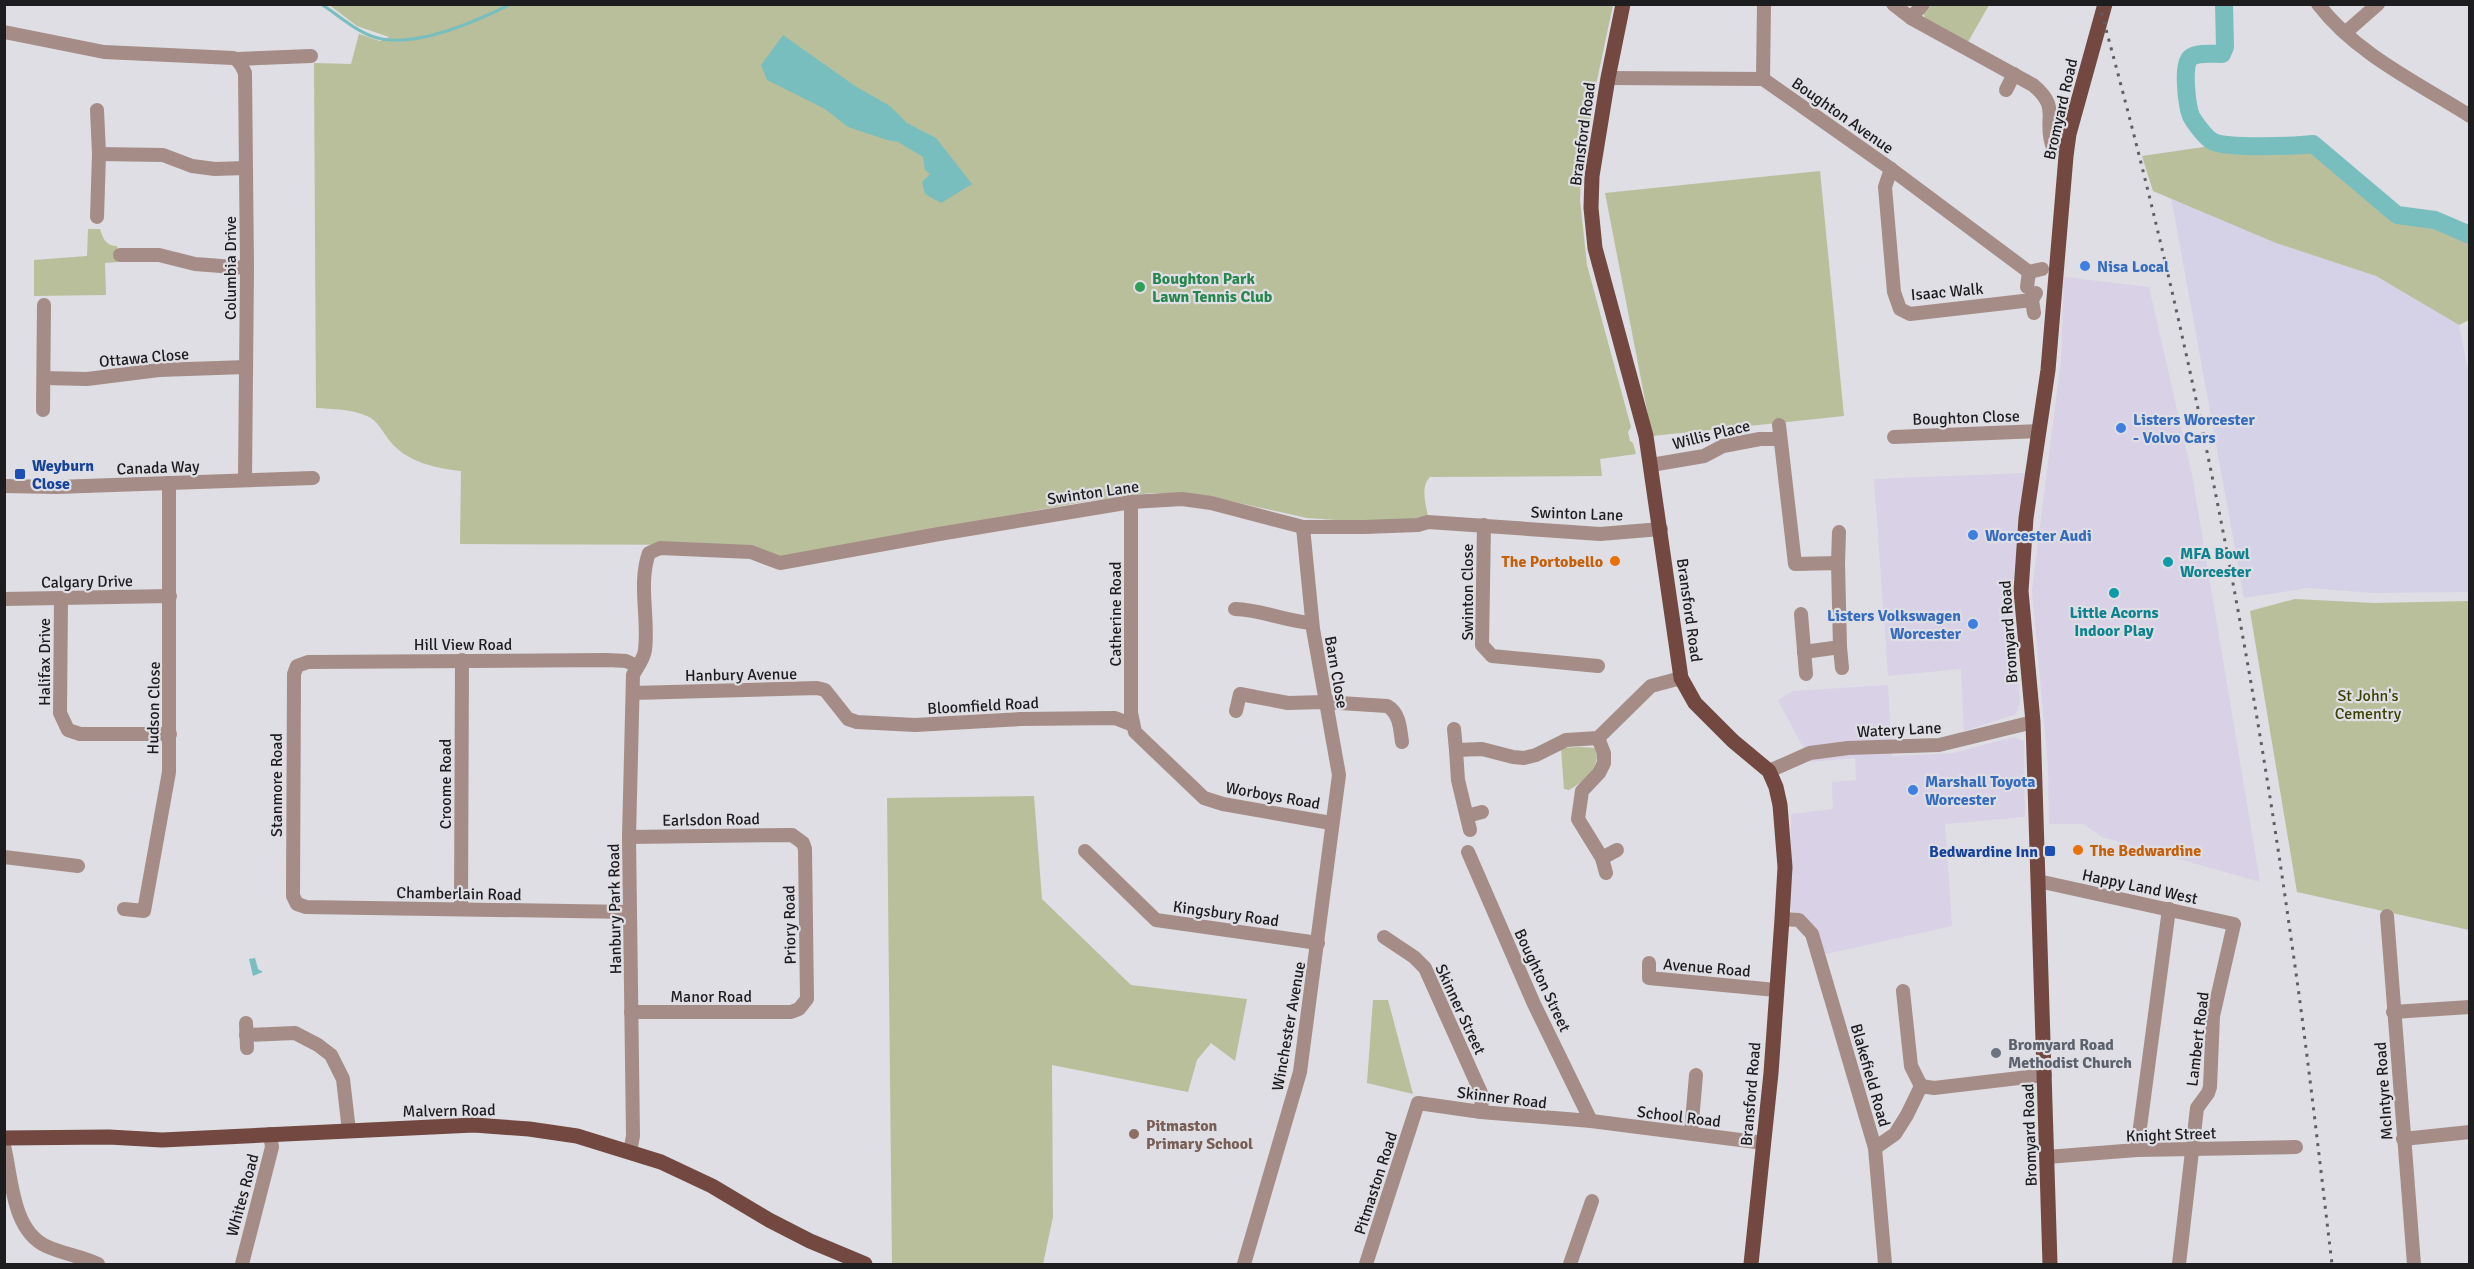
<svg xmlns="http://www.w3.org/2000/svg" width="2474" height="1269" font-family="Signika,sans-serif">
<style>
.commercial{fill:#d9d1e6}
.industrial{fill:#d5d2e8}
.green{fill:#b9bf9b}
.water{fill:#79bebe}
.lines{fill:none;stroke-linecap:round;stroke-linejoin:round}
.stream{stroke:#79bebe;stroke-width:3}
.river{stroke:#79bebe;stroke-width:18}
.minor{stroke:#a58c87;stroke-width:14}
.major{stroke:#724840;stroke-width:15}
.rail{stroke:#5f5f63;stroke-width:3;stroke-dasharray:3 6;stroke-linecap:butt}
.shop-dot{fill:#3f7fe0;stroke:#dedee4;stroke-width:2}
.leisure-dot{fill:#2e9e5b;stroke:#dedee4;stroke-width:2}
.transit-dot{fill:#1a4fb4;stroke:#dedee4;stroke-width:2}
.food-dot{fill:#e8710a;stroke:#dedee4;stroke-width:2}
.culture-dot{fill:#0f9aa8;stroke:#dedee4;stroke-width:2}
.worship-dot{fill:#6b7280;stroke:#dedee4;stroke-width:2}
.education-dot{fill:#8d6e63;stroke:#dedee4;stroke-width:2}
.labels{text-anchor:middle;stroke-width:4.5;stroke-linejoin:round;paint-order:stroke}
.street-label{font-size:16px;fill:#1d1d1f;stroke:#dedee4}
.shop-label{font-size:16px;font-weight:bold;fill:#366cbe;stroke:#dedee4;text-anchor:start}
.leisure-label{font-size:16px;font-weight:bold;fill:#27864d;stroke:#dedee4;text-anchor:start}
.transit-label{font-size:16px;font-weight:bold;fill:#164399;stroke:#dedee4;text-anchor:start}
.culture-label{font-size:16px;font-weight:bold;fill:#0d838f;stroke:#dedee4;text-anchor:start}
.food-label{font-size:16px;font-weight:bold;fill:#c56008;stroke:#dedee4;text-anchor:end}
.park-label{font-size:16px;fill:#3b4001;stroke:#dedee4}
.worship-label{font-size:16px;font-weight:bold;fill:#5b616d;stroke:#dedee4;text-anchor:start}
.education-label{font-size:16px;font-weight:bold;fill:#785e54;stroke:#dedee4;text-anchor:start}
</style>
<rect width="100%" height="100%" fill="#dedee4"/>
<g class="commercial">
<polygon points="2064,277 2149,287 2192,475 2260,882 2102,837 2083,824 2049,824 2048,766 2032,591 2061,360"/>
<polygon points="2025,473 2012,591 2020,701 2016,714 1964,731 1961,669 1888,676 1874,479"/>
<polygon points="1888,685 1892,756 1953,753 2014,737 2024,741 2025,817 1945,824 1952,926 1826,954 1805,916 1791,911 1791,814 1833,809 1832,782 1856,780 1855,758 1811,762 1778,700 1793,691"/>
</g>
<polygon class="industrial" points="2171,197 2276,243 2376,276 2459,325 2470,380 2469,592 2373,593 2308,588 2244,598"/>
<g class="green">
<path d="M328,4L1613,5L1596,85L1581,174L1580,200L1587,265L1631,427L1628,432L1630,441L1633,443L1636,454L1600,459L1602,476L1430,477C1420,487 1426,504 1428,517L1422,519L1364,522L1307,518L1212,497L1179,493H1151L1088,501L779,557L751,545L460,544L461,471C435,468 406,462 389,440C383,432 377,420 367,416C352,409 332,409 316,408L314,63L351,64L359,34L380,41L389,37L357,26Z"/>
<polygon points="1932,5 1989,5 1968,42 1925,18 1923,12"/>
<polygon points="2224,144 2296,146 2313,144 2397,214 2436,214 2469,232 2469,320 2459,325 2376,276 2276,243 2153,191 2142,156"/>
<polygon points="1820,171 1844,416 1652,436 1605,193"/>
<path d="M88,229H100C103,239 106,246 117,246L118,262L105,263L106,295L34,296V260L87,256Z"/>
<polygon points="2295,599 2374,603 2469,601 2469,930 2297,892 2250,611"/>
<path d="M1581,747L1596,748C1601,768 1585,780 1569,790L1564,789L1561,748Z"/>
<polygon points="1034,796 1042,899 1131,985 1247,999 1235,1061 1211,1043 1197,1060 1188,1092 1052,1065 1053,1217 1043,1264 892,1264 887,798"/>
<polygon points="1373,1000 1388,1000 1413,1094 1367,1083"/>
</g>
<g class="water">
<polygon points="783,35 855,86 890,106 907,123 936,138 972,184 941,203 925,194 922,182 930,174 925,170 923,157 898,142 887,140 848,127 825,109 767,80 761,65"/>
<polygon points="255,958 258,969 263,972 253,976 249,959"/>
</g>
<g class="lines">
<path class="stream" d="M321,4C340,16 359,35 382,39C420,46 477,21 511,4"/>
<path class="river" d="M2224,4L2225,47L2222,54C2213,54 2197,52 2190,58C2182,65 2187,106 2191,116C2194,122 2206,138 2212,141C2224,149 2297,146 2313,144L2397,215L2435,220L2470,235"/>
<g class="minor">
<path d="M1893,4L1911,18L2033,85C2062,109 2042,119 2053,148"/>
<path d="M2318,4C2356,54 2418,83 2470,116"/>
<polyline points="1911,18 1923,4"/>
<path d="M4,32L104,52L233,58C240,60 242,67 245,73L247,268L245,479"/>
<polyline points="2345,33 2378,4"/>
<polyline points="237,59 311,56"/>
<polyline points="1608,78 1763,79 1891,169 2029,272"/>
<polyline points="1763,79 1764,4"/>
<polyline points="2006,90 2014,74"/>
<polyline points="97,110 99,154 97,217"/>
<polyline points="99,154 163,155 192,166 215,169 245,168"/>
<polyline points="1891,169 1885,187 1894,292 1900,309 1910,314 2032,300"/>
<polyline points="120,255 159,255 195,264 247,268"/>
<polyline points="2027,287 2029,272 2042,269"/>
<polyline points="2034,313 2032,300 2036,293"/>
<polyline points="44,378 87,379 159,370 246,367"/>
<polyline points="43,410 44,305"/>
<polyline points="1779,425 1795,564 1838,563 1840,647 1804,652"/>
<polyline points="1894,437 2039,431"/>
<polyline points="1651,465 1704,456 1723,446 1760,439 1780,439"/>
<polyline points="4,486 56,487 313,478"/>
<polyline points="1131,502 1131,713 1135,732 1204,798 1223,804 1331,823"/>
<polyline points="1484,525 1482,645 1492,656 1598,666"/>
<polyline points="1838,563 1839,532"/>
<polyline points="61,598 60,713 68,730 80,734 170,734"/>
<polyline points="4,599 170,596"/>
<path d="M1235,609C1263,610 1285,621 1312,623"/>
<polyline points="1801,614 1806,674"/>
<polyline points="1840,647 1842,668"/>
<polyline points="633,693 817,688 825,690 848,719 857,722 915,725 1021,719 1115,718 1133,725"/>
<path d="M1236,711L1240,694L1288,703L1324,702L1387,706C1400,713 1400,729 1402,742"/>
<polyline points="1454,729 1456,750"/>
<polyline points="1598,738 1604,753 1604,763 1599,773 1582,791 1578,819 1602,858 1606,873"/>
<polyline points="1769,771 1810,753 1848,748 1939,745 2033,722"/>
<polyline points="1467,816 1482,812"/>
<polyline points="1470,830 1458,780 1456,750 1482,749 1513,757 1524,758 1536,755 1566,740 1598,738 1651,686 1681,678"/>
<polyline points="629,837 792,835 803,843 805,849 807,999 799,1009 791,1012 631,1012"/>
<polyline points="1085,851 1156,920 1318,943"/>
<polyline points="1468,852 1534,1004 1591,1121"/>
<polyline points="4,857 78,866"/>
<polyline points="1602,858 1617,850"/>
<polyline points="2038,881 2234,924 2213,1016 2210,1087 2208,1093 2197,1108 2179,1264"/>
<polyline points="124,909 144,911 169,772 169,483"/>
<polyline points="461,909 462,660"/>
<polyline points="630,912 306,907 297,904 293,896 294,674 297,666 308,662 607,660 626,661 637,666"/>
<polyline points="2387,916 2414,1264"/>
<polyline points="1782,919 1799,920 1812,934 1875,1148 1885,1264"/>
<polyline points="1384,937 1414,957 1425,968 1482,1095 1481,1112"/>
<polyline points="1649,963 1649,978 1776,990"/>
<polyline points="1903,991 1911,1066 1921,1086"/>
<polyline points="2393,1012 2470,1007"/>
<polyline points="246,1023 247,1048"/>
<polyline points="246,1035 295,1033 318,1045 331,1055 343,1079 349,1131"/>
<polyline points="1691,1133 1696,1075"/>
<polyline points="2403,1139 2470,1132"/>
<path d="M4,1146C12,1178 12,1230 46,1246C63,1254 81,1256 98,1264"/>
<polyline points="1875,1148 1895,1134 1907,1115 1921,1086 1934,1088 2045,1075"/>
<polyline points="2137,1150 2169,909"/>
<path d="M630,1152L633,1136L629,837L633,675C637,667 644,659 645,650C649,618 638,583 649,553L660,548L751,552L780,563L939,534L1131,502L1182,499L1211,503L1303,527H1364L1418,525L1428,522L1600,534L1661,529"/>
<polyline points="2047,1157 2137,1150 2296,1147"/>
<polyline points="242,1264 272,1147 270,1134"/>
<polyline points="1244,1264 1300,1072 1339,775 1313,629 1303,527"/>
<polyline points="1366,1264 1418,1103 1481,1112 1591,1121 1764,1143"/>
<polyline points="1570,1264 1592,1201"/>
</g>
<g class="major">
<polyline points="1623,4 1608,78 1592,176 1591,208 1595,248 1646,436 1681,678 1695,703 1733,741 1769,771 1776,787 1780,805 1785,867 1782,919 1771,1073 1751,1264"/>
<polyline points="4,1138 109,1137 162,1140 474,1125 529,1129 577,1136 661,1162 712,1186 769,1220 810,1241 865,1264"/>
<polyline points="2050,1264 2033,722 2021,591 2026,518 2048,370 2066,156 2069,134 2105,4"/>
</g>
<path class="rail" d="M2099,4C2184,310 2247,624 2291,938C2307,1047 2319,1156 2332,1264"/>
</g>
<g class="shop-dot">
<circle cx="2085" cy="266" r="6"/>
<circle cx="2121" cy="428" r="6"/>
<circle cx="1973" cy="535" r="6"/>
<circle cx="1973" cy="624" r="6"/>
<circle cx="1913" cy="790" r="6"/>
</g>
<circle class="leisure-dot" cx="1140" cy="287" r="6"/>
<g class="transit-dot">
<rect x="14" y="468" width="12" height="12" rx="3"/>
<rect x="2044" y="845" width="12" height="12" rx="3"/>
</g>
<g class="food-dot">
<circle cx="1615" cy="561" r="6"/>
<circle cx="2078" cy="850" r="6"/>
</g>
<g class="culture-dot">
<circle cx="2168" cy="562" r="6"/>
<circle cx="2114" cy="593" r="6"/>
</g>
<circle class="worship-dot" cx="1996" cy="1053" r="6"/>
<circle class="education-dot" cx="1134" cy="1134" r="6"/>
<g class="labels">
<g class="street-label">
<text transform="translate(2060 109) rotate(-77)" y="6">Bromyard Road</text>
<text transform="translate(1843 115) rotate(35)" y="6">Boughton Avenue</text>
<text transform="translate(1582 134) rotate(-82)" y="6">Bransford Road</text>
<text transform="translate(230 268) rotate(-90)" y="6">Columbia Drive</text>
<text transform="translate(1947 291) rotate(-5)" y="6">Isaac Walk</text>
<text transform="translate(144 357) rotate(-5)" y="6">Ottawa Close</text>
<text transform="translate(1966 417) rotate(-2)" y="6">Boughton Close</text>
<text transform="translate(1711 434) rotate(-14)" y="6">Willis Place</text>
<text transform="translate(158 467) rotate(-2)" y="6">Canada Way</text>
<text transform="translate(1093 492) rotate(-8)" y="6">Swinton Lane</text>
<text transform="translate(1577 513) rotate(2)" y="6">Swinton Lane</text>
<text transform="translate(87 581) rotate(-1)" y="6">Calgary Drive</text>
<text transform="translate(1467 592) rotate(-90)" y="6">Swinton Close</text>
<text transform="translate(1690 610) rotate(82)" y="6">Bransford Road</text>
<text transform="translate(1115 614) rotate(-90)" y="6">Catherine Road</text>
<text transform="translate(2008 632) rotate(-94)" y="6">Bromyard Road</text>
<text x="463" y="650">Hill View Road</text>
<text transform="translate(44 662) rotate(-90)" y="6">Halifax Drive</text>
<text transform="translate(1337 672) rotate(80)" y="6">Barn Close</text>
<text transform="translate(741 674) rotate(-1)" y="6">Hanbury Avenue</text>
<text transform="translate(983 705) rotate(-3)" y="6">Bloomfield Road</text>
<text transform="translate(153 708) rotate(-89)" y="6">Hudson Close</text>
<text transform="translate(1899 729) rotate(-3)" y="6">Watery Lane</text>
<text transform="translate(445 784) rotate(-90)" y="6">Croome Road</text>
<text transform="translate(276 785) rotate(-90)" y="6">Stanmore Road</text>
<text transform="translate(1273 795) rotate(10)" y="6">Worboys Road</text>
<text transform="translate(711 819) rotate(-1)" y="6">Earlsdon Road</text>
<text transform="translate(2140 886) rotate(12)" y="6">Happy Land West</text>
<text transform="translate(459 893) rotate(1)" y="6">Chamberlain Road</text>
<text transform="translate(614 909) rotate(-91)" y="6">Hanbury Park Road</text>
<text transform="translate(1226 913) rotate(8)" y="6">Kingsbury Road</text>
<text transform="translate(789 925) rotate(-91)" y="6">Priory Road</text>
<text transform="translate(1707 967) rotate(5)" y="6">Avenue Road</text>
<text transform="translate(1543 980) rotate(65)" y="6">Boughton Street</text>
<text x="711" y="1002">Manor Road</text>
<text transform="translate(1461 1009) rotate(65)" y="6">Skinner Street</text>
<text transform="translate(1288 1026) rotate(-80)" y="6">Winchester Avenue</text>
<text transform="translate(2197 1039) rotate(-83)" y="6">Lambert Road</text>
<text transform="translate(1871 1075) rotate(74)" y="6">Blakefield Road</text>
<text transform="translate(2383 1091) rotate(-94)" y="6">McIntyre Road</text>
<text transform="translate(1750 1094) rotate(-85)" y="6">Bransford Road</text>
<text transform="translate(1502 1097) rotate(7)" y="6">Skinner Road</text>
<text transform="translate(449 1110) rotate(-1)" y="6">Malvern Road</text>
<text transform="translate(1679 1116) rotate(7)" y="6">School Road</text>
<text transform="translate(2171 1134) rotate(-2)" y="6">Knight Street</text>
<text transform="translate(2029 1135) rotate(-92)" y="6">Bromyard Road</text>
<text transform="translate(1375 1183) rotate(-72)" y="6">Pitmaston Road</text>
<text transform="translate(242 1195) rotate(-75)" y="6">Whites Road</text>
</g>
<g class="shop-label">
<text x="2097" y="272">Nisa Local</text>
<text x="2133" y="425">Listers Worcester<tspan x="2133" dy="18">- Volvo Cars</tspan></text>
<text x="1985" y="541">Worcester Audi</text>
<text x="1961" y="621" text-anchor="end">Listers Volkswagen<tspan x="1961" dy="18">Worcester</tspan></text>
<text x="1925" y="787">Marshall Toyota<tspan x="1925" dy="18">Worcester</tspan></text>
</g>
<g class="leisure-label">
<text x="1152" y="284">Boughton Park<tspan x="1152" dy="18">Lawn Tennis Club</tspan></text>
</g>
<g class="transit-label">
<text x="32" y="471">Weyburn<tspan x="32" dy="18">Close</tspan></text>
<text x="2038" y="857" text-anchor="end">Bedwardine Inn</text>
</g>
<g class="culture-label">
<text x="2180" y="559">MFA Bowl<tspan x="2180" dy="18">Worcester</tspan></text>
<text x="2114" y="618" text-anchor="middle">Little Acorns<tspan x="2114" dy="18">Indoor Play</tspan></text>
</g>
<g class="food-label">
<text x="1603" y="567">The Portobello</text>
<text x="2090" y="856" text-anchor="start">The Bedwardine</text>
</g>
<g class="park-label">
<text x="2368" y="701">St John's<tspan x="2368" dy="18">Cementry</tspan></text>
</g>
<g class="worship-label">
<text x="2008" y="1050">Bromyard Road<tspan x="2008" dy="18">Methodist Church</tspan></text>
</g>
<g class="education-label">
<text x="1146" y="1131">Pitmaston<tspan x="1146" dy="18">Primary School</tspan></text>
</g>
</g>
<rect width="2474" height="1269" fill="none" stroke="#1d1d1f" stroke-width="12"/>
</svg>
